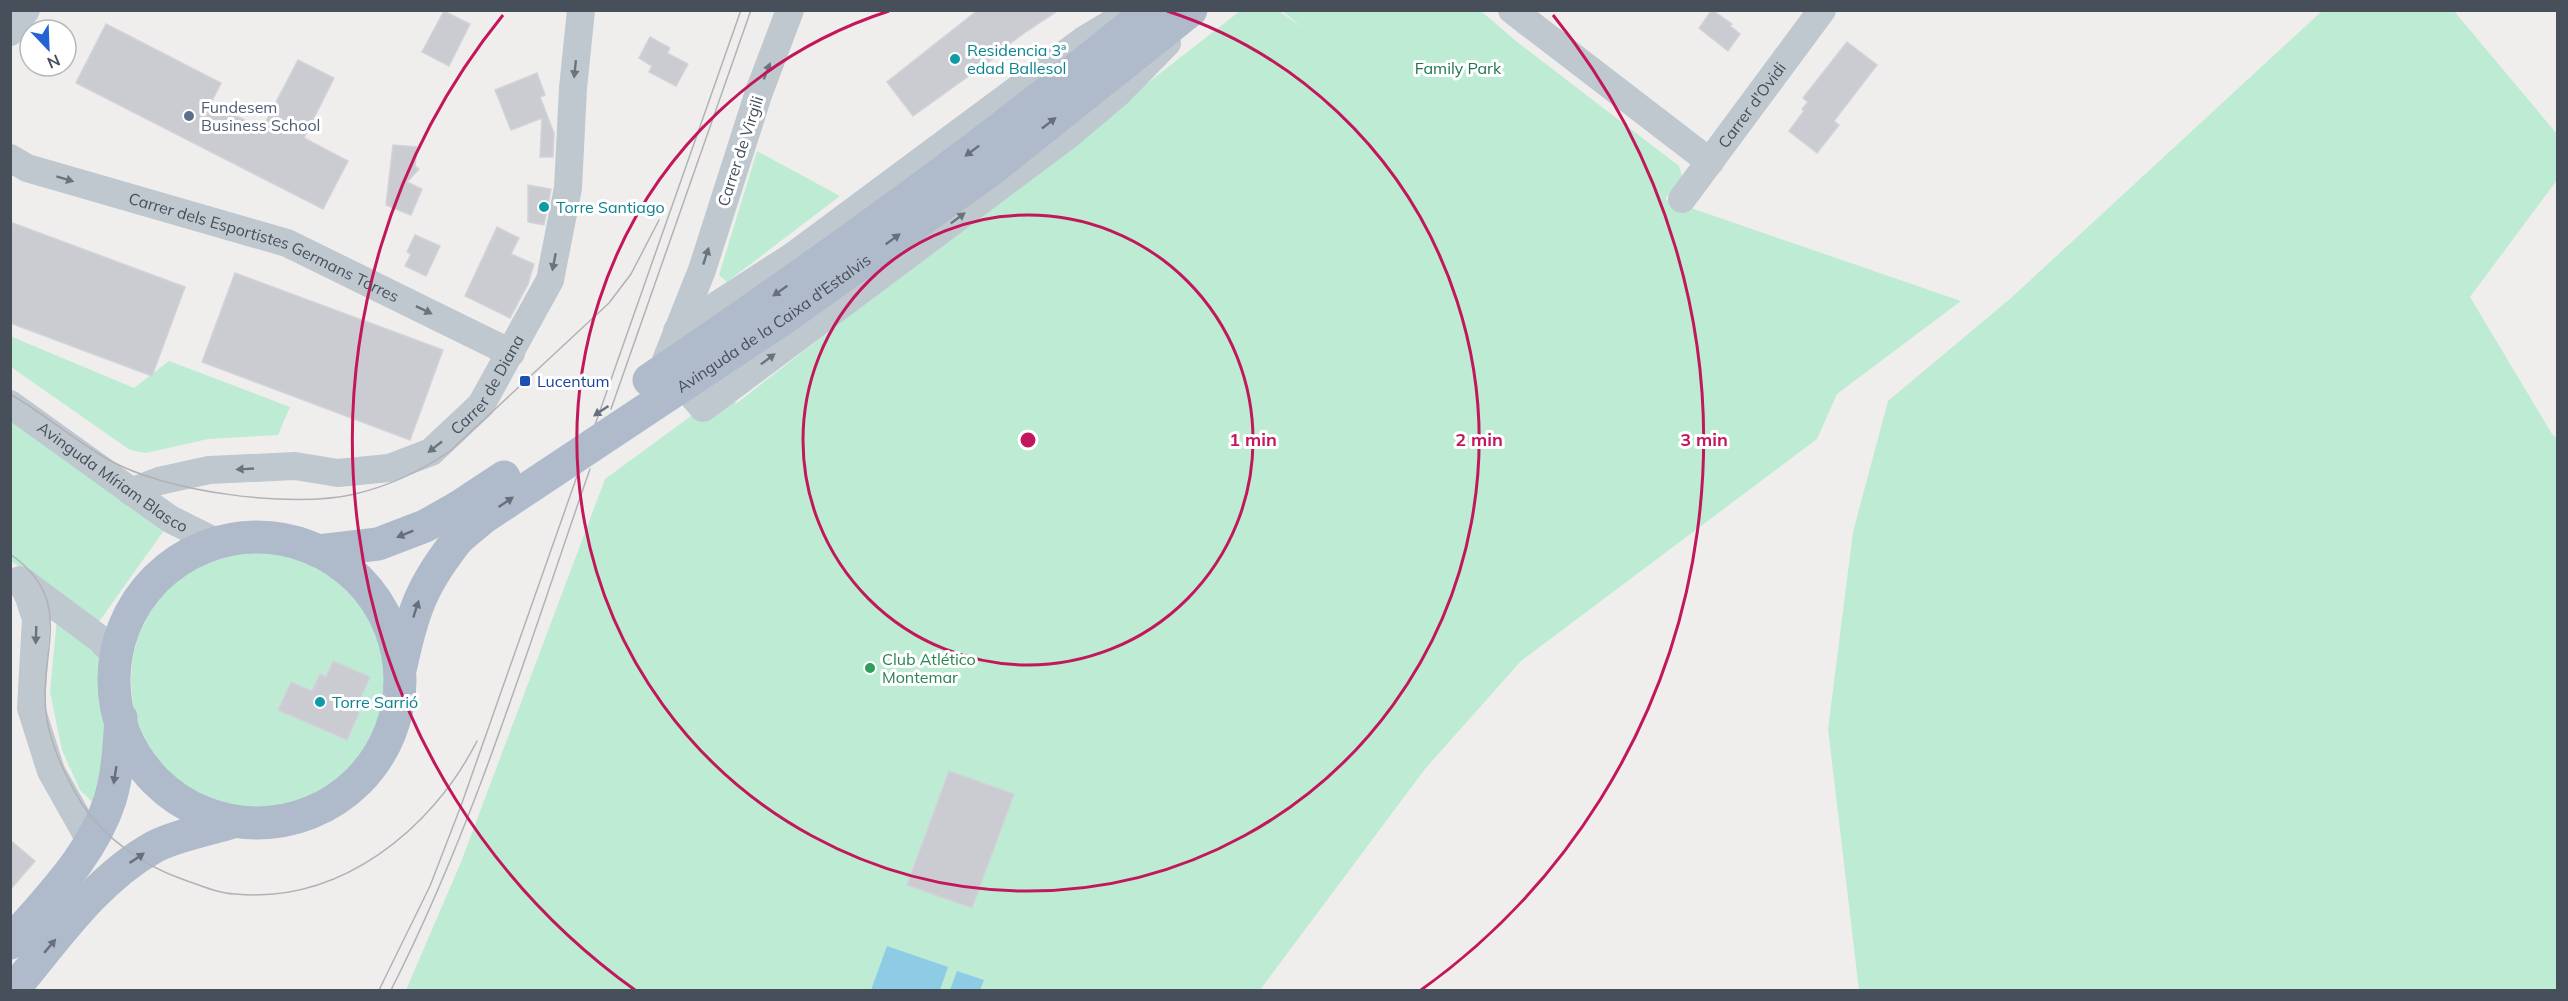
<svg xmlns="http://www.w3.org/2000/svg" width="2568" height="1001" font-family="Mulish,sans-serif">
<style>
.green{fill:#beebd3}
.water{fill:#8ecce6}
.building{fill:#cbccd2;stroke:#d2d3d9;stroke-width:1.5}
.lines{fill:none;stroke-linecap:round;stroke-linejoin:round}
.minor{stroke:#bfc7cf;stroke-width:28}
.major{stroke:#afbbcb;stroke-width:33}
.tram{stroke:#b0b2b7;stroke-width:1.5}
.major-bridge{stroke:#afbbcb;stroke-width:33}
.oneway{fill:#6b737d}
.oneway2{fill:#666f7c}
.ring{fill:none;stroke:#c2185b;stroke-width:3}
.culture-dot{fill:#0f9aa8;stroke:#fff;stroke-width:2}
.service-dot{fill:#5c6f8a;stroke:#fff;stroke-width:2}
.transit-dot{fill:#1a4fb4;stroke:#fff;stroke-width:2}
.leisure-dot{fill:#2e9e5b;stroke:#fff;stroke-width:2}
.labels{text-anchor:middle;stroke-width:6;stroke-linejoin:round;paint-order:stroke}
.culture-label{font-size:16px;fill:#0d838f;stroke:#fff;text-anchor:start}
.park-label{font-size:16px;fill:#1d7650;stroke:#fff}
.street-label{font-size:16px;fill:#474f5a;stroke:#fff}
.service-label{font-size:16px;fill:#4e5e75;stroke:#fff;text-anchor:start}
.transit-label{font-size:16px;fill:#164399;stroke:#fff;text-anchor:start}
.leisure-label{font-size:16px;fill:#27864d;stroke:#fff;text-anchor:start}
.centre{fill:#c2185b;stroke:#fff;stroke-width:3}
.ring-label{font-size:18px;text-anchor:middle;font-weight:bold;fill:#c2185b;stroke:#fff;stroke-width:6;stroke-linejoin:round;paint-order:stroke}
</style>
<rect width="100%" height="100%" fill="#f0eeed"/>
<g class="green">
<polygon points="2323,10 2454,11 2557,134 2557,180 2470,297 2552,434 2557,438 2557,990 1859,990 1828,729 1853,532 1888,401 2011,298"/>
<polygon points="1240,11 1279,11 1303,28 1282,11 1481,11 1516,41 1679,166 1682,176 1665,199 1961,301 1837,394 1817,439 1521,661 1425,769 1260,990 406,990 461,862 605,479 721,394 737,403"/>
<polygon points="757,151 840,196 727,282 719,275"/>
<polygon points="10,336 134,388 169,361 290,407 278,435 208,439 146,453 130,450 11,367"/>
<polygon points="11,420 165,529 98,623 11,561"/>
<circle cx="260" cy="680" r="129"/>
<polygon points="57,618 109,646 112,765 94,804 80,790 62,750 50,692"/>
</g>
<g class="water">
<polygon points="887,946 948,967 940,990 871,990"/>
<polygon points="957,971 984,980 980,990 950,990"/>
</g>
<g class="building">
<polygon points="978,10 1059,10 1027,31 1008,45 1009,47 913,116 887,82"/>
<polygon points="1712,10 1732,24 1730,26 1740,34 1728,51 1699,28"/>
<polygon points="444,11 470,24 449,66 422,52"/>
<polygon points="106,24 221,83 211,103 262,129 298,60 334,78 304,138 348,161 323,209 76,83"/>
<polygon points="650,37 670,48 667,53 688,64 676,86 649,72 652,66 639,58"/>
<polygon points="1847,42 1877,65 1834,121 1839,125 1817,153 1789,131 1804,111 1802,109 1808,102 1803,98"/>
<polygon points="537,73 545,95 540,97 554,133 553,157 540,157 542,118 511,130 495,90"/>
<polygon points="393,145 417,147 415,166 419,169 407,182 422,189 411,215 386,205"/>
<polygon points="528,185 551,189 544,225 528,222"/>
<polygon points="10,222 185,287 152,376 10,323"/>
<polygon points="497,227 519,238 511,254 534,264 528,284 510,318 465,296"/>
<polygon points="415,235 440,246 426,276 405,266 411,254 407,252"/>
<polygon points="235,273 443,350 410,440 202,362"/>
<polygon points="333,661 370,677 355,710 359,713 347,740 278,710 291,682 312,691 320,674 326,677"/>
<polygon points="949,771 1014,794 972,908 907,885"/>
<polygon points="10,840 35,861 10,890"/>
</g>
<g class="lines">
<g class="minor">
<polyline points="790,10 759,92 702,270 665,363 703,408 1067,136 1119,92 1167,43"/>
<polyline points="1512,10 1710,162"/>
<polyline points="10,32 26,10"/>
<path id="s1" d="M10,158L27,168L287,243L511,353"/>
<path id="s2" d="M1682,199L1822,10"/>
<polyline points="677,331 793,256 1084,40 1127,14"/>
<path id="s3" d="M10,404L170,519L218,543"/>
<path id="s4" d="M131,492L159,481L209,470L295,466L338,473L389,468L431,452L481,405L550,280L568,188L573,88L581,10"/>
<polyline points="20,580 29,597 36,619 31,708 51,771 91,842"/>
<polyline points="22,581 100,639 114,654"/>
</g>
<g class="major">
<circle cx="257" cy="680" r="143"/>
<polyline points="318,551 378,544 425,526 457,508"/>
<path d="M401,666C413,609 423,583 459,538"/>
<path d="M10,943C47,899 92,856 110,800C118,774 119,746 121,718"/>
<path d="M13,990C55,940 95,880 154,847C174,836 211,829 233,822"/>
</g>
<g class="tram">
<path d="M10,394C45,414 75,441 109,460C166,492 292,509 355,494C389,486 421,471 450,451L609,303L631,274L659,220"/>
<polyline points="611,409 751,10"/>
<path d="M10,554C79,602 36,654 47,720C52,749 67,779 82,804C104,838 144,866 182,879C199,885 217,893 235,894C340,904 432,830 477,741"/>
<polyline points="379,990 430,886 462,803 741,10"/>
<path d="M391,990C475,825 529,644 590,469"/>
</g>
<g class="major-bridge">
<path d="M649,380C822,263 989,143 1149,10"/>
<polyline points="457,508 504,477"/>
<path id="s5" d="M459,538L483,518L787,316L992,169L1191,10"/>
</g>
</g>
<defs><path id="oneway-solid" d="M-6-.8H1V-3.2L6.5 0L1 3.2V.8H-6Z" transform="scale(1.5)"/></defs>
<g class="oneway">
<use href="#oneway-solid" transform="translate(575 69) rotate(96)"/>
<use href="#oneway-solid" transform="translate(767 71) rotate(-69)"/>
<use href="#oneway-solid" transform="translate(65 179) rotate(17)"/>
<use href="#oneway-solid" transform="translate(958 218) rotate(-37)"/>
<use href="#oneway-solid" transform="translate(706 256) rotate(-72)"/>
<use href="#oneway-solid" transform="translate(554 262) rotate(101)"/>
<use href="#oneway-solid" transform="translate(424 310) rotate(26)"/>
<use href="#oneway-solid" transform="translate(768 359) rotate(-37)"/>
<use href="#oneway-solid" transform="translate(435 447) rotate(142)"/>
<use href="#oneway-solid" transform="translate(245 469) rotate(177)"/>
<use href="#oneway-solid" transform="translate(36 635) rotate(92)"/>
</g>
<g class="oneway2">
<use href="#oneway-solid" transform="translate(1049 123) rotate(-38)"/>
<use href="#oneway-solid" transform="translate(972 151) rotate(143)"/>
<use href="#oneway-solid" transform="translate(893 239) rotate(-36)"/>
<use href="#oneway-solid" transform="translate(780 291) rotate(145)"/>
<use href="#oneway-solid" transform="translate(601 411) rotate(146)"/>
<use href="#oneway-solid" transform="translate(506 502) rotate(-34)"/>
<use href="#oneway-solid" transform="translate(405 534) rotate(158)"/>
<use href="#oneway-solid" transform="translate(416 609) rotate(-72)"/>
<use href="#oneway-solid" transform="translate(115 775) rotate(99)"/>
<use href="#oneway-solid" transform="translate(137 858) rotate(-34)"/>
<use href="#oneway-solid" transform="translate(50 946) rotate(-50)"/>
</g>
<g class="ring">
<circle cx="1028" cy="440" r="225"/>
<path d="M1167 11A451 451 0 1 1 889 11"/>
<path d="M635 990A676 676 0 0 1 503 15M1553 15A676 676 0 0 1 1421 990"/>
</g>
<g class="culture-dot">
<circle cx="955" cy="59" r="6"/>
<circle cx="544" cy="207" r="6"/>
<circle cx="320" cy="702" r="6"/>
</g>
<circle class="service-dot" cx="189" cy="116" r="6"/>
<rect class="transit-dot" x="519" y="375" width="12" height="12" rx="3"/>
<circle class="leisure-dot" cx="870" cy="668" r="6"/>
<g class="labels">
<g class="culture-label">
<text x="967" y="56">Residencia 3ª<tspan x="967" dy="18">edad Ballesol</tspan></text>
<text x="556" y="213">Torre Santiago</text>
<text x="332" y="708">Torre Sarrió</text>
</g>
<g class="park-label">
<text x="1458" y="74">Family Park</text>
</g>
<g class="street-label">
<text dy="6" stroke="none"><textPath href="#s2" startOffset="117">Carrer d'Ovidi</textPath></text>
<text transform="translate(740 151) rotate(-72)" y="6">Carrer de Virgili</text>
<text dy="6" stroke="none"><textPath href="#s1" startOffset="270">Carrer dels Esportistes Germans Torres</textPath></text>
<text dy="6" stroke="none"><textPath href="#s5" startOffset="381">Avinguda de la Caixa d'Estalvis</textPath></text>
<text dy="6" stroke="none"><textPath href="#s4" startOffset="396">Carrer de Diana</textPath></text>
<text dy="6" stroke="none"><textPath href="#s3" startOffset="126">Avinguda Míriam Blasco</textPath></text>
</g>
<g class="service-label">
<text x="201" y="113">Fundesem<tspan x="201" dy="18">Business School</tspan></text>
</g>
<g class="transit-label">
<text x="537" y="387">Lucentum</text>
</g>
<g class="leisure-label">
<text x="882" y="665">Club Atlético<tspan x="882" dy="18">Montemar</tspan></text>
</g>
</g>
<circle cx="1028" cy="440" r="9" class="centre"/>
<g class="ring-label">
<text x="1253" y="446">1 min</text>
<text x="1479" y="446">2 min</text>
<text x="1704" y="446">3 min</text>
</g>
<rect width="2568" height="1001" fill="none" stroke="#474f5a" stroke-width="24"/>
<g transform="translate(48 48) rotate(157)"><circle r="28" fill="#ffffff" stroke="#b5b9bd" stroke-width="1.5"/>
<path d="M0-4.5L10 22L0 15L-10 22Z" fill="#2463d3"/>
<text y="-9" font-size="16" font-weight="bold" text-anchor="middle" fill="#474f5a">N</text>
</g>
</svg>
